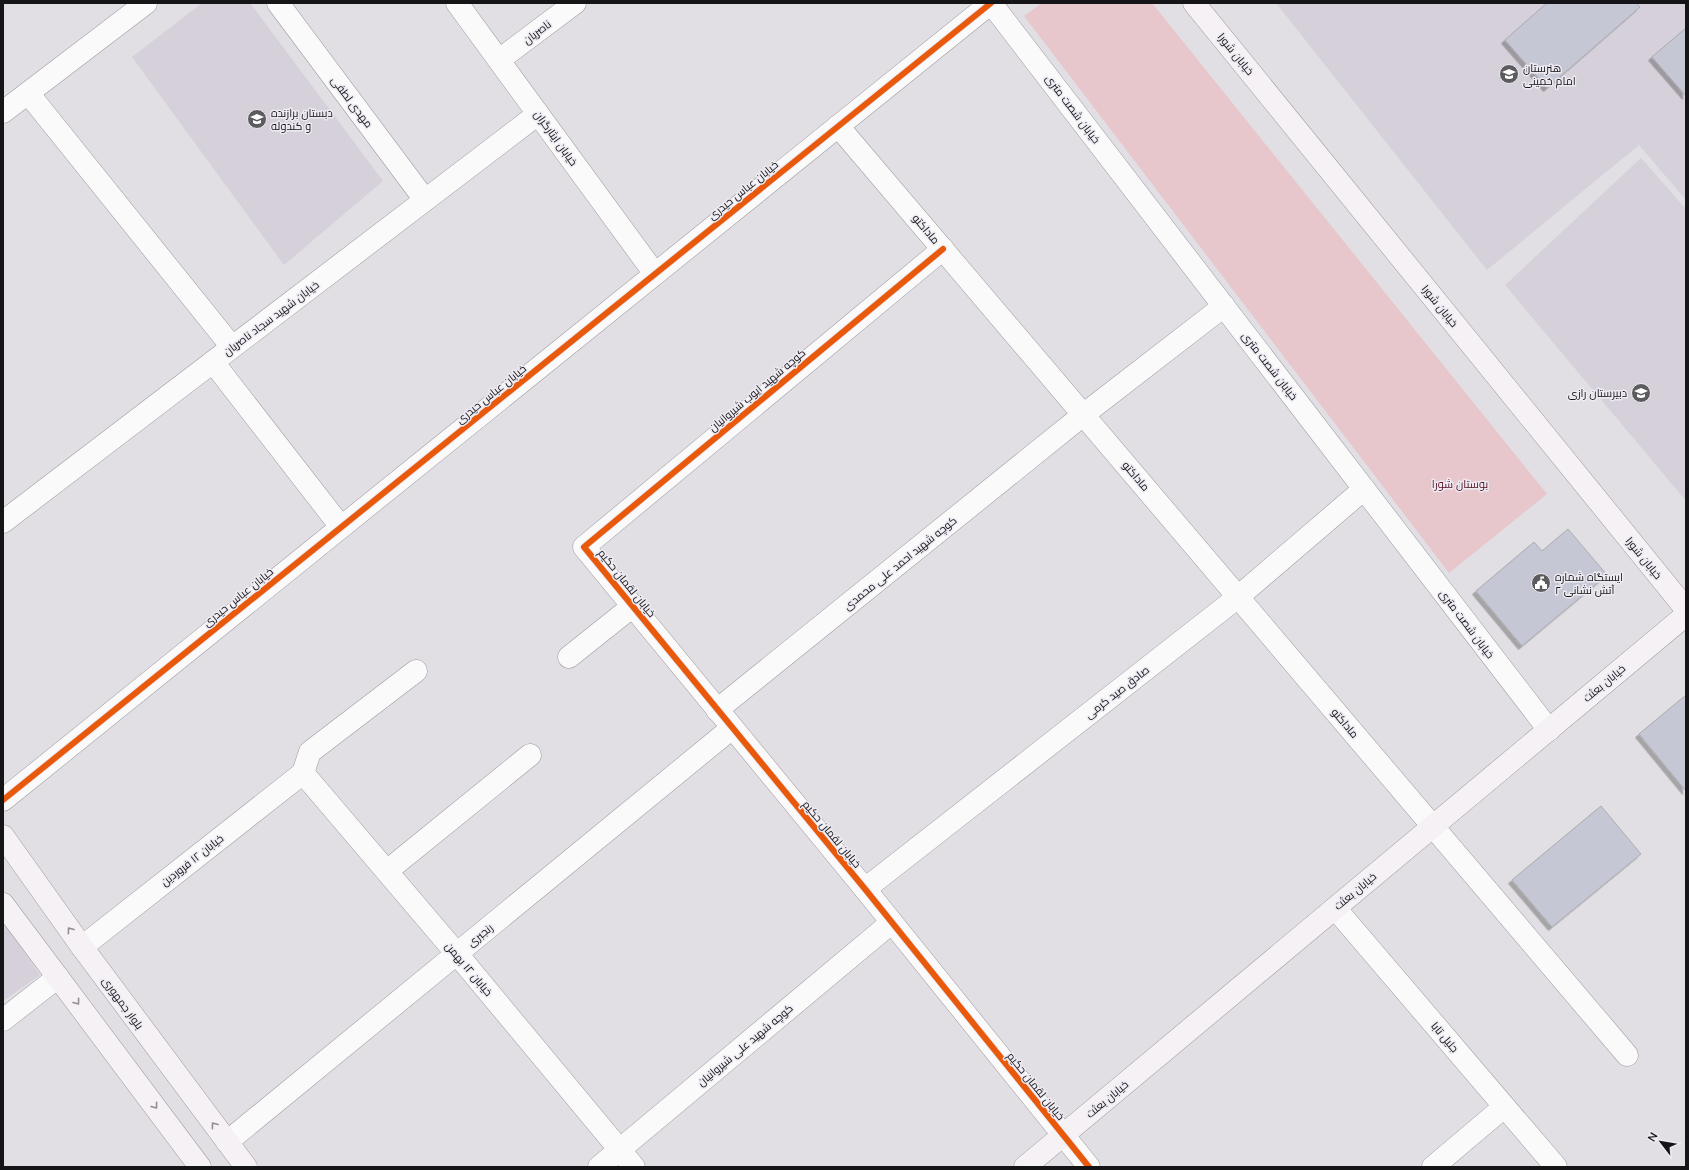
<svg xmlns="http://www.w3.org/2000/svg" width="1689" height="1170" font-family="Mulish,Cairo,sans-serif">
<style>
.built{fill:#d5d0da}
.green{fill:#e7c7cc}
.building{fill:#c6c7d5;stroke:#adadb0;filter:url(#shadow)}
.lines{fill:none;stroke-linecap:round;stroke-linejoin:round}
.street-casing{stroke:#9d9b9f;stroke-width:23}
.secondary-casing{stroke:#9d9b9f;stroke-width:23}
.street{stroke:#fafafb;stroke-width:22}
.secondary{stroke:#f5f1f4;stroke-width:22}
.cycleway-casing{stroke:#edeaf2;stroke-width:8}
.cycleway{stroke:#e8590c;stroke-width:6}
.oneway{stroke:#908e91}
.labels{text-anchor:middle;stroke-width:3;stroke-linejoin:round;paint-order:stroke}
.street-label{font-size:11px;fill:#151417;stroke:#edeaf2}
.poi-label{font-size:11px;fill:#151417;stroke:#edeaf2;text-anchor:start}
.park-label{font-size:11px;fill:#530f22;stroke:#edeaf2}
</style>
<defs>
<filter id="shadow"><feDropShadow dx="-3.5" dy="3.5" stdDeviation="0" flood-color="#0004"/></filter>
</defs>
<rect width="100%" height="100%" fill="#e1dfe3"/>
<g class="built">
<polygon points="202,3 250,3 383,181 284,265 132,57"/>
<polygon points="1276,3 1686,3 1686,200 1639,145 1487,270"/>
<polygon points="1641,158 1686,209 1686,501 1505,285"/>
<polygon points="3,921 40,975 3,1001"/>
</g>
<polygon class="green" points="1042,3 1152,3 1547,494 1449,573 1024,16"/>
<g class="building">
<polygon points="1547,3 1636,3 1640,7 1547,88 1505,40"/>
<polygon points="1686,28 1686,96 1652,57"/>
<polygon points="1568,529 1607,575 1522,646 1476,591 1534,542 1542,551"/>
<polygon points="1686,695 1686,791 1639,734"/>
<polygon points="1601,806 1641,854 1552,927 1512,880"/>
</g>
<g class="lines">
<defs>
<g id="street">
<polyline points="278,3 425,200"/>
<polyline points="457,3 655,274"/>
<polyline points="991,3 1549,730"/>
<polyline points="499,60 575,3"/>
<polyline points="28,93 232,347"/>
<polyline points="3,112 146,3"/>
<polyline points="838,126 1627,1055"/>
<polyline points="943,249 584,547 865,889 1089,1167"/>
<polyline points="213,362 341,527"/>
<polyline points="3,522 538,114"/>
<polyline points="569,657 633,606"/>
<polyline points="717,710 1083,415 1224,306"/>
<polyline points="303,773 457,954 634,1167"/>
<polyline points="303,773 310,752 416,671"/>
<polyline points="3,800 991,3"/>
<polyline points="387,871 530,755"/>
<polyline points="865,889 1238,597 1364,489"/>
<polyline points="1335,908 1556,1167"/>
<polyline points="82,947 303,773"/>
<polyline points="3,1020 58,977"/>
<polyline points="227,1142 732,728"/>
<polyline points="599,1167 891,923"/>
<polyline points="1433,1167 1504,1107"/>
</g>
<g id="secondary">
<polyline points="1194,3 1686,609"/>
<polyline points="3,836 82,947 246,1167"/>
<polyline points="3,904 200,1167"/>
<polyline points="1025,1167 1686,615"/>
</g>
</defs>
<use href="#street" class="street-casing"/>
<use href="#secondary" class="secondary-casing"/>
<use href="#street" class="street"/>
<use href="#secondary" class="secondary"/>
<defs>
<g id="cycleway">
<polyline points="943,249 584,547 865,889 1089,1167"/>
<polyline points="3,800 991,3"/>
</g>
</defs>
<use href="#cycleway" class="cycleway-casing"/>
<use href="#cycleway" class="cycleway"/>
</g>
<defs><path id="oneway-chevron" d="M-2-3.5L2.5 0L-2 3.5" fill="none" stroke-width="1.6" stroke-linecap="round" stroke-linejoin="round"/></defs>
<g class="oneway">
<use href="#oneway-chevron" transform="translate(70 930) rotate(-126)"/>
<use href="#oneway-chevron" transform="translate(77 1002) rotate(53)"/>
<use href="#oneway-chevron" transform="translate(155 1106) rotate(53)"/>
<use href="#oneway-chevron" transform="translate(214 1125) rotate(-127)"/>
</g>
<defs>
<symbol id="school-disc" viewBox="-11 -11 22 22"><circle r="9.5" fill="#5c5b5e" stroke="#edeaf2"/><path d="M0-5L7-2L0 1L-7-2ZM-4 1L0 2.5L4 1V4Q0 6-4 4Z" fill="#fff"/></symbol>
<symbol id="civic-disc" viewBox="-11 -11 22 22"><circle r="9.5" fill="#5c5b5e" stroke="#edeaf2"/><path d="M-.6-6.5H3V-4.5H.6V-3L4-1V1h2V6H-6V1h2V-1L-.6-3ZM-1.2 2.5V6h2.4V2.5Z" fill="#fff"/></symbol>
</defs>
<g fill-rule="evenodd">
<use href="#school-disc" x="1498" y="63" width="22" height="22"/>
<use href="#school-disc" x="246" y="108" width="22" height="22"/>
<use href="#school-disc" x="1630" y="382" width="22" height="22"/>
<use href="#civic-disc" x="1530" y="572" width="22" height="22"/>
</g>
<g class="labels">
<g class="street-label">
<text transform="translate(537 32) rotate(-37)" y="4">ناصریان</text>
<text transform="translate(1236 54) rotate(51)" y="4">خیابان شورا</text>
<text transform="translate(352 102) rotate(53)" y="4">مهدی لطفی</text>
<text transform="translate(1073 109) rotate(53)" y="4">خیابان شصت متری</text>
<text transform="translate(556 138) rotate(54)" y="4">خیابان ایثارگران</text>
<text transform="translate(743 190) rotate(-39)" y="4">خیابان عباس حیدری</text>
<text transform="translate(926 229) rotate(50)" y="4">ماداکتو</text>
<text transform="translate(1440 306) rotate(51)" y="4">خیابان شورا</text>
<text transform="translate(271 318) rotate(-37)" y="4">خیابان شهید سجاد ناصریان</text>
<text transform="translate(1270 366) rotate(52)" y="4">خیابان شصت متری</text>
<text transform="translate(757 390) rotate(-40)" y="4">کوچه شهید ایوب شیروانیان</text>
<text transform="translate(491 394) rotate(-39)" y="4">خیابان عباس حیدری</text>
<text transform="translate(1136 476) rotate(50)" y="4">ماداکتو</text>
<text transform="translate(1644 558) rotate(51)" y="4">خیابان شورا</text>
<text transform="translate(900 563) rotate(-39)" y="4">کوچه شهید احمد علی محمدی</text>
<text transform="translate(627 583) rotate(51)" y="4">خیابان لقمان حکیم</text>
<text transform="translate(238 597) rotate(-39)" y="4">خیابان عباس حیدری</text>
<text transform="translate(1467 624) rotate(53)" y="4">خیابان شصت متری</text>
<text transform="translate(1604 683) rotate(-40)" y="4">خیابان بعثت</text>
<text transform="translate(1117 692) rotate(-38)" y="4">صادق صید کرمی</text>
<text transform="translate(1345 723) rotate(50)" y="4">ماداکتو</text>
<text transform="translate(832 834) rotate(50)" y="4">خیابان لقمان حکیم</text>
<text transform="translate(192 860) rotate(-38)" y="4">خیابان ۱۲ فروردین</text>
<text transform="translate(1355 891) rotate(-40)" y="4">خیابان بعثت</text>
<text transform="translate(480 935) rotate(-39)" y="4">رنجبری</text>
<text transform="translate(469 969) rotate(50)" y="4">خیابان ۱۲ بهمن</text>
<text transform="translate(123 1003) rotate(54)" y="4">بلوار جمهوری</text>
<text transform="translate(1445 1037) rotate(50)" y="4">جلیل تابا</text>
<text transform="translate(745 1045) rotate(-40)" y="4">کوچه شهید علی شیروانیان</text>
<text transform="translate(1036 1086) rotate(51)" y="4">خیابان لقمان حکیم</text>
<text transform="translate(1107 1099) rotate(-40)" y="4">خیابان بعثت</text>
</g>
<g class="poi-label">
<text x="1523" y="72">هنرستان<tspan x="1523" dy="13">امام خمینی</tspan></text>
<text x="271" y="117">دبستان برازنده<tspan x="271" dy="13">و کندوله</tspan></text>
<text x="1627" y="397" text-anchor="end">دبیرستان رازی</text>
<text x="1555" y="581">ایستگاه شماره<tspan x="1555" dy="13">۲ آتش نشانی</tspan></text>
</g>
<g class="park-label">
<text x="1460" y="488">بوستان شورا</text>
</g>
</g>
<rect width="1689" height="1170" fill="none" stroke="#151417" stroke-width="8"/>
<g transform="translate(1661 1142) rotate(301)" stroke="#edeaf2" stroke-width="3" paint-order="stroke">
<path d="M0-3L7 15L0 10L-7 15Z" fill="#151417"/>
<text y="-6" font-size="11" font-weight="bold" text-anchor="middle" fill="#151417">N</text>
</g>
</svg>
